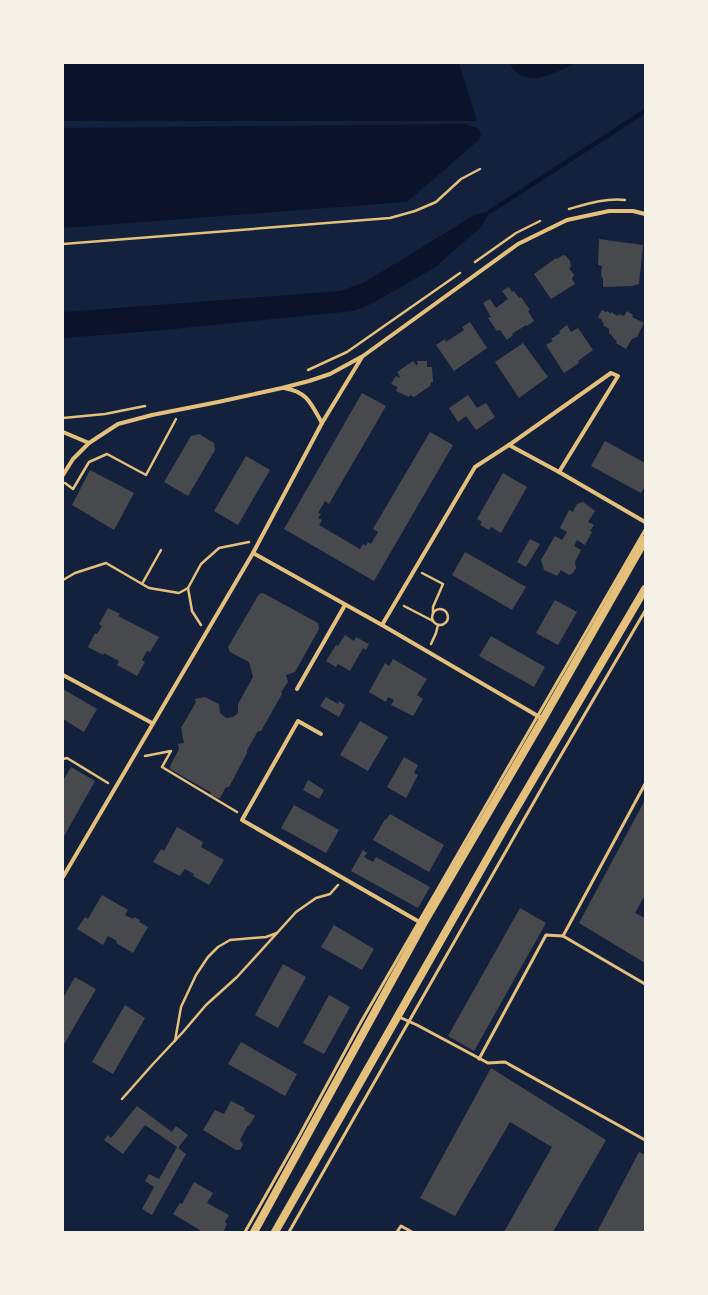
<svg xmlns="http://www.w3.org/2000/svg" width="708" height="1295" font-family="'Fira Sans Condensed',sans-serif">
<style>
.water{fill:#0b132b}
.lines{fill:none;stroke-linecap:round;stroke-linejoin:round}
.stream{stroke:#0b132b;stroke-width:4.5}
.building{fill:#48494c}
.path{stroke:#e5c07b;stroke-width:2.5}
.service{stroke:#e5c07b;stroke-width:3}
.minor{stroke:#e5c07b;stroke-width:4}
.secondary{stroke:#e5c07b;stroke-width:8}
</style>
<rect width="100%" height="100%" fill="#14213d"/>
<g class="water">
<polygon points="63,63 459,63 477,121 63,121"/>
<path d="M509,63H575C553,74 526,91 509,63Z"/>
<polygon points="465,124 478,128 481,134 479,140 407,202 63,228 63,128"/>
<polygon points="491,211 480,228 434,268 373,303 354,311 153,331 63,338 63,312 341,291 365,282 476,214"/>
</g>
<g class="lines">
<polyline class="stream" points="491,211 645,111"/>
</g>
<g class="building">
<polygon points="599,239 643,245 639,284 632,286 603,287 603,279 601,275 602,266 598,265"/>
<polygon points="563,255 566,256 570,261 571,267 569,268 574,275 572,279 575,284 551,299 534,274 556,258 557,259"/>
<polygon points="509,287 512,292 514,291 519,298 521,297 530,310 528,311 534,321 527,326 526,325 512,334 513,335 507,340 500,330 497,331 488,318 491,317 483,303 490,299 496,308 508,299 502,291"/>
<polygon points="602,310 606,312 608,311 610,314 611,312 618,316 619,314 624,316 627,311 633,315 632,317 644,323 637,337 632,339 626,349 616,343 617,341 613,338 613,337 609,333 609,329 603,325 604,323 602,322 602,320 598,317"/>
<polygon points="470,322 487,348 454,371 436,345 445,339 446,342 464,330 462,327"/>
<polygon points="567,325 571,332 578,328 593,350 578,361 579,363 564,373 546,345 553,341 551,339 560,333 559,331"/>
<polygon points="523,343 548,377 519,398 495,362"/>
<polygon points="413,361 416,365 418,365 417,361 427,361 427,367 432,367 433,382 431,382 430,386 414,397 410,395 409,397 396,391 398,387 391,384 396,376 399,378 400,377 397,372"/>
<polygon points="362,393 386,406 329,504 325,501 318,513 321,514 318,518 322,520 319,525 360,549 363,544 366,546 368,542 371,544 378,532 373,529 430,432 453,445 374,581 284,529"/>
<polygon points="468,395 477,408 486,403 495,417 476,430 466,416 458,422 449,408"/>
<polygon points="199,434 214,443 215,450 188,496 164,482 191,436"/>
<polygon points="605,441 645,463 645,486 641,493 591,466"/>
<polygon points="246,456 270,470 238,525 214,511"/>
<polygon points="90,470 134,493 114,530 72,505"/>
<polygon points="503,473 527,487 501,533 491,527 489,530 480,525 482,522 477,519"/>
<polygon points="583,502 595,511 588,522 594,525 590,531 592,532 585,545 577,540 574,546 581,550 575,562 576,568 573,573 569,575 561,570 557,576 544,570 541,560 555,536 562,540 567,532 560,528 569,510 573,512 577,504"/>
<polygon points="530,539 540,544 526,567 517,562"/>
<polygon points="465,552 526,587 512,610 452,575"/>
<polygon points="263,593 318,623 319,629 295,672 286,675 288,682 281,692 282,694 261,731 258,731 247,750 247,753 229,787 226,787 220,798 218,798 211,795 210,792 170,769 170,766 179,749 178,744 184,743 181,728 196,702 195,699 205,697 219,704 220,713 226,718 233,717 238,713 238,704 253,677 249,662 230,652 228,647 259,594"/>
<polygon points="555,600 577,612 558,645 536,633"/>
<polygon points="108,608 120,614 118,616 159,637 150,652 147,651 142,660 145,662 137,676 117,665 119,661 104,653 103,655 88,647 95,633 97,634 102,626 99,624"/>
<polygon points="345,635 354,641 356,637 369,644 366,650 363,648 350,671 338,664 336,667 326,661 336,645 338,646"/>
<polygon points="491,636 545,667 534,687 479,656"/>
<polygon points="393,659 427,679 417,695 423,699 413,716 391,705 394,700 388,697 386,702 369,692 385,663 389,666"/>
<polygon points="63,689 97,709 84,732 63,719"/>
<polygon points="326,697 338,704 339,701 345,705 339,717 320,706"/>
<polygon points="360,721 388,737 368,771 340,755"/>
<polygon points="404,757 418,765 414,773 418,775 406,798 387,787"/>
<polygon points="71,767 95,781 63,838 63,781"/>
<polygon points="308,780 324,790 319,799 303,790"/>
<polygon points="645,800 645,895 635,913 645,918 645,963 579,923"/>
<polygon points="294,805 339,830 326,853 281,828"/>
<polygon points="390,814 444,845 429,872 373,840 385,819 386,820"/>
<polygon points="177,827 203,842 201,847 224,860 209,885 193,876 194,874 185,869 180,876 153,862 161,849 164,851"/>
<polygon points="363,850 367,853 364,857 373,862 376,857 430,887 418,908 351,871"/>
<polygon points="102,895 128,910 125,915 133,919 134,917 140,920 139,922 148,927 133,953 116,943 117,941 108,936 103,945 77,929 85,917 88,919"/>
<polygon points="520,908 546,923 474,1051 448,1036"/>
<polygon points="334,925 374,949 362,970 321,947"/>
<polygon points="283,964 306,977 278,1028 255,1015"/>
<polygon points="75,977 96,989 63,1046 63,998"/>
<polygon points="329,995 350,1007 324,1054 303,1043"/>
<polygon points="125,1005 145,1018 113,1074 92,1062"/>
<polygon points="241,1042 297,1074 285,1096 228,1064"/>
<polygon points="491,1068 606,1140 553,1232 504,1232 552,1147 510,1122 455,1216 420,1198"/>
<polygon points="231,1101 245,1108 244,1110 255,1116 249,1126 248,1125 240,1140 243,1144 240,1150 236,1150 203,1130 215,1110 224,1114"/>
<polygon points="137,1106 172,1132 176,1126 188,1135 178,1148 186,1154 152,1215 142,1209 154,1187 145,1181 149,1174 159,1179 177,1147 145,1125 123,1154 104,1140 108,1135 111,1138"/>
<polygon points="639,1152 645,1155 645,1229 643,1232 597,1232"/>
<polygon points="194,1182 213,1193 207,1203 229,1215 225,1222 227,1224 223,1232 199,1232 200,1230 173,1214 180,1203 182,1204"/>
</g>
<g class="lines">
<g class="path">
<path d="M569,209C587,204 605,198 625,200"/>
<polyline points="63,244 390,218 415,211 436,202 461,179 480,169"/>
<polyline points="475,262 516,233 540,221"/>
<polyline points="308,370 347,352 460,273"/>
<polyline points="63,418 105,414 145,406"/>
<polyline points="65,483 73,489 89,462 107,454 146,475 176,419"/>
<polyline points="422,573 443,584 433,607 433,614"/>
<polyline points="63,580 75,573 106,563 149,588 179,593 188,588 192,611 201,625"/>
<polyline points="142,584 161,550"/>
<polyline points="188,588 201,564 219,548 249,542"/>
<polyline points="404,606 433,621"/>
<circle cx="440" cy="617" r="8"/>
<polyline points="431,644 436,633 438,625"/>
<polyline points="145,756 171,751 162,767 237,812"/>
<polyline points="63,759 67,758 108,783"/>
<polyline points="175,1041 181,1007 196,975 208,957 218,947 230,940 266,937 277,933"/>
<polyline points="122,1099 153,1064 183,1032 206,1005 237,977 296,912 316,898 330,894 338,885"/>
</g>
<g class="service">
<polyline points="563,936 645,784"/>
<polyline points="399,1017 417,1025 488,1063 505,1062 645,1140"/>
<polyline points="479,1059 546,935 563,936 645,984"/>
<polyline points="245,1232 297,1140 361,1022 645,530"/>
<polyline points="289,1232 547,779 645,611"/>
<polyline points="397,1232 401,1226 412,1232"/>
</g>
<g class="minor">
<path d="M284,388C308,392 311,404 322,423"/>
<polyline points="63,432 89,443"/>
<polyline points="509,445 611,373 618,376 559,472"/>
<polyline points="63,475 73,459 89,443 118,424 152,415 218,402 282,388 309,381 330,374 363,356 518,244 567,220 609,211 633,211 645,214"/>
<polyline points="253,553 382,625 543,719"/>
<polyline points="382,625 475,467 509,445 559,472 645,522"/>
<polyline points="63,675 152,723"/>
<polyline points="297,689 345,605"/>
<polyline points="321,734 298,721 242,820 423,924"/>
<polyline points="63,877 253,553 322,423 362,357"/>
</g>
<g class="secondary">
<polyline points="254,1232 423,924 543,719 645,540"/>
<polyline points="275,1232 511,817 645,589"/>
</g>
</g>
<rect width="708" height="1295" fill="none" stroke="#f6f1e7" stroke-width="128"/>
</svg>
